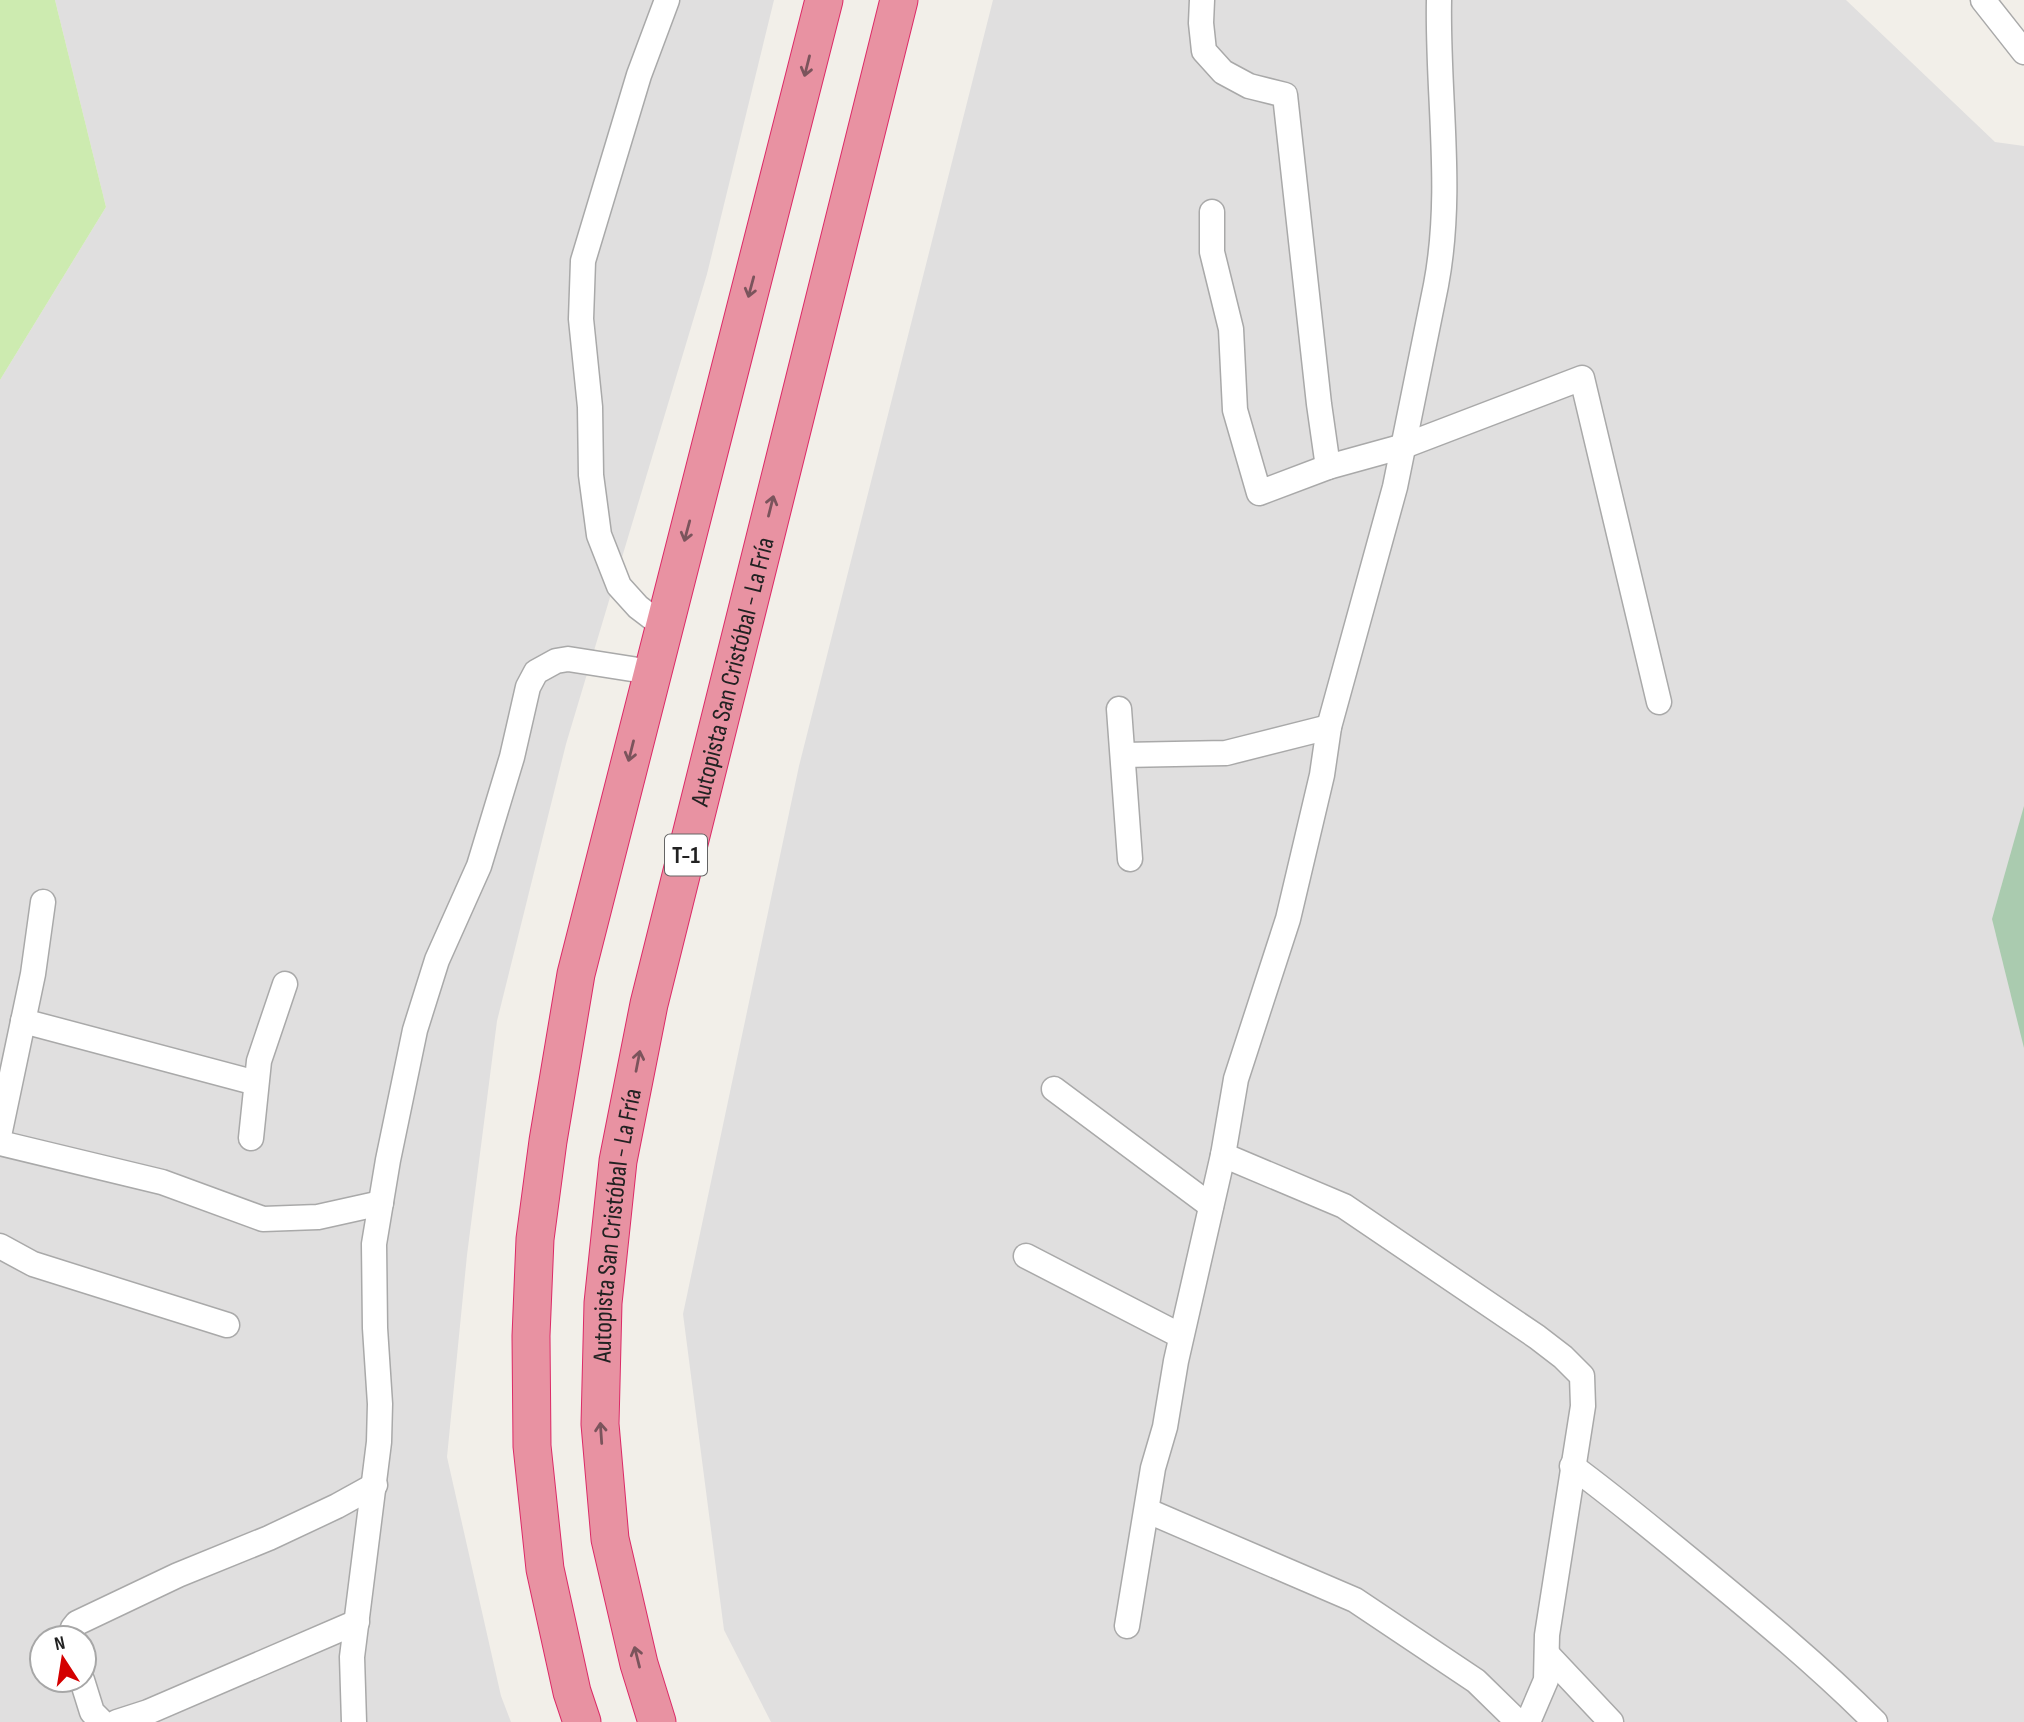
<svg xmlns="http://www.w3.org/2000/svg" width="2024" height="1722" font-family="'Sofia Sans Condensed',sans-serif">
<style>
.residential{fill:#e0dfdf;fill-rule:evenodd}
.grass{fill:#cdebb0}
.cemetery{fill:#aacbaf}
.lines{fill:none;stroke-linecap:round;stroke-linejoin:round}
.minor-casing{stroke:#a9a9a9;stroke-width:27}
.highway-casing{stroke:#dc2a67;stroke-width:39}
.minor{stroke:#fff;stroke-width:24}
.highway{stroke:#e892a2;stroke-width:37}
.oneway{stroke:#7b545c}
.labels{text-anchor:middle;stroke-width:5;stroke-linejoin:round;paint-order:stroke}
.shield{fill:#fff;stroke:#646464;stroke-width:2}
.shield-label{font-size:24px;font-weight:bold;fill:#222}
.street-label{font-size:26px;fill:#222;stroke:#fff}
</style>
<rect width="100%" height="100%" fill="#f2efe9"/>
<g class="residential">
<path d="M55,0H774L707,274L566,744L497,1021L467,1255L447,1457L501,1696L511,1722H0V380L106,207ZM42,1638H84V1680H42Z"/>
<polygon points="993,0 1846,0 1995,142 2024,146 2024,1722 771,1722 724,1630 683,1314 799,766"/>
</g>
<polygon class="grass" points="0,0 55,0 106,207 0,380"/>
<polygon class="cemetery" points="2024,806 2024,1048 1992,919"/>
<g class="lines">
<defs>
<g id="minor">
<polyline points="1202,0 1201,23 1204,51 1223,72 1249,86 1285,95 1319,404 1328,467"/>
<polyline points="1983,0 2024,52"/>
<polyline points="1212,212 1212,252 1231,329 1235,410 1259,493 1328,467 1404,446 1582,378 1659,702"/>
<polyline points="663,626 638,607 619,586 599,535 591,475 590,407 581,319 583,261 639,75 667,0"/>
<polyline points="1119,709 1130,859"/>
<polyline points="1123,755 1226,753 1329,727"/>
<polyline points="23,1021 256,1083"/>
<polyline points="1054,1089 1211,1206"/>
<polyline points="0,1131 33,974 43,902"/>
<polyline points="251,1138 259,1061 285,984"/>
<polyline points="0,1143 162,1182 263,1219 318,1217 381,1203"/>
<polyline points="1223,1155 1344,1206 1537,1337 1563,1357 1582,1376 1583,1406 1547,1635 1546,1680 1528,1722"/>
<polyline points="0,1246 33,1264 227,1325"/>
<polyline points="1026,1256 1181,1336"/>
<path d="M1572,1466C1614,1497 1654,1530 1694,1563C1756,1614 1818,1665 1875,1722"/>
<polyline points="1148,1511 1355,1600 1476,1681 1518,1722"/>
<path d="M1127,1626L1153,1468L1165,1427L1176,1361L1223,1155L1236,1079L1288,919L1322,775L1329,727L1395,487L1436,285C1454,190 1437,95 1439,0"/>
<polyline points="70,1638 73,1628 77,1623 178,1575 269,1538 337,1506 375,1485"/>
<polyline points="1547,1654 1611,1722"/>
<polyline points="82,1680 92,1712 102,1722"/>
<polyline points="117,1722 148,1712 357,1622"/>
<polyline points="354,1722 352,1657 379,1442 380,1404 375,1328 374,1244 388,1160 415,1030 437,960 479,866 512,757 528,687 536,672 556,661 568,659 651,672"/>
</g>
<g id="highway">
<polyline points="582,1722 572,1692 545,1569 532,1446 531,1336 535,1239 548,1141 576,974 824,0"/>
<path id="s1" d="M657,1722L639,1664L610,1539L600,1424L603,1303L618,1161L649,1004L899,0"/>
</g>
</defs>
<use href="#minor" class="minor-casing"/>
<use href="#highway" class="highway-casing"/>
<use href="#minor" class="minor"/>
<use href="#highway" class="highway"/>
</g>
<defs><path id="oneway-shaft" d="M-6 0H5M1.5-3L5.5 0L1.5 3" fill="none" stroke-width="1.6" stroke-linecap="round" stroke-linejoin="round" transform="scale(1.75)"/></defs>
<g class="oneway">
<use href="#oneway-shaft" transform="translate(807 66) rotate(104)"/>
<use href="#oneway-shaft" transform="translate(751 287) rotate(105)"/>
<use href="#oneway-shaft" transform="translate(771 506) rotate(-76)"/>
<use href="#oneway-shaft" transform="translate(687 531) rotate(105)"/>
<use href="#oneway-shaft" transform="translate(631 751) rotate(104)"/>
<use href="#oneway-shaft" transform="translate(638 1061) rotate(-79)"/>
<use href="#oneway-shaft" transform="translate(601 1433) rotate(-94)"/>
<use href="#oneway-shaft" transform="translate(637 1657) rotate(-104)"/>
</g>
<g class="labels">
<rect class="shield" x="665" y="834.5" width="42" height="41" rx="5"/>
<g class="shield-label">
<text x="686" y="863">T-1</text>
</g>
<g class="street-label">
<text dy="9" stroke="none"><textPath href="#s1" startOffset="1071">Autopista San Cristóbal - La Fría</textPath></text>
<text dy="9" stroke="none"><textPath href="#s1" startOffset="504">Autopista San Cristóbal - La Fría</textPath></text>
</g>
</g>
<g transform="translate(63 1659) rotate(348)"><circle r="33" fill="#ffffff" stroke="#a7a7a7" stroke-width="2"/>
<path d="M0-5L12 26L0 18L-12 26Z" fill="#d40000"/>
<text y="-10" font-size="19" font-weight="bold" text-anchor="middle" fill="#222222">N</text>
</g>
</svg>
